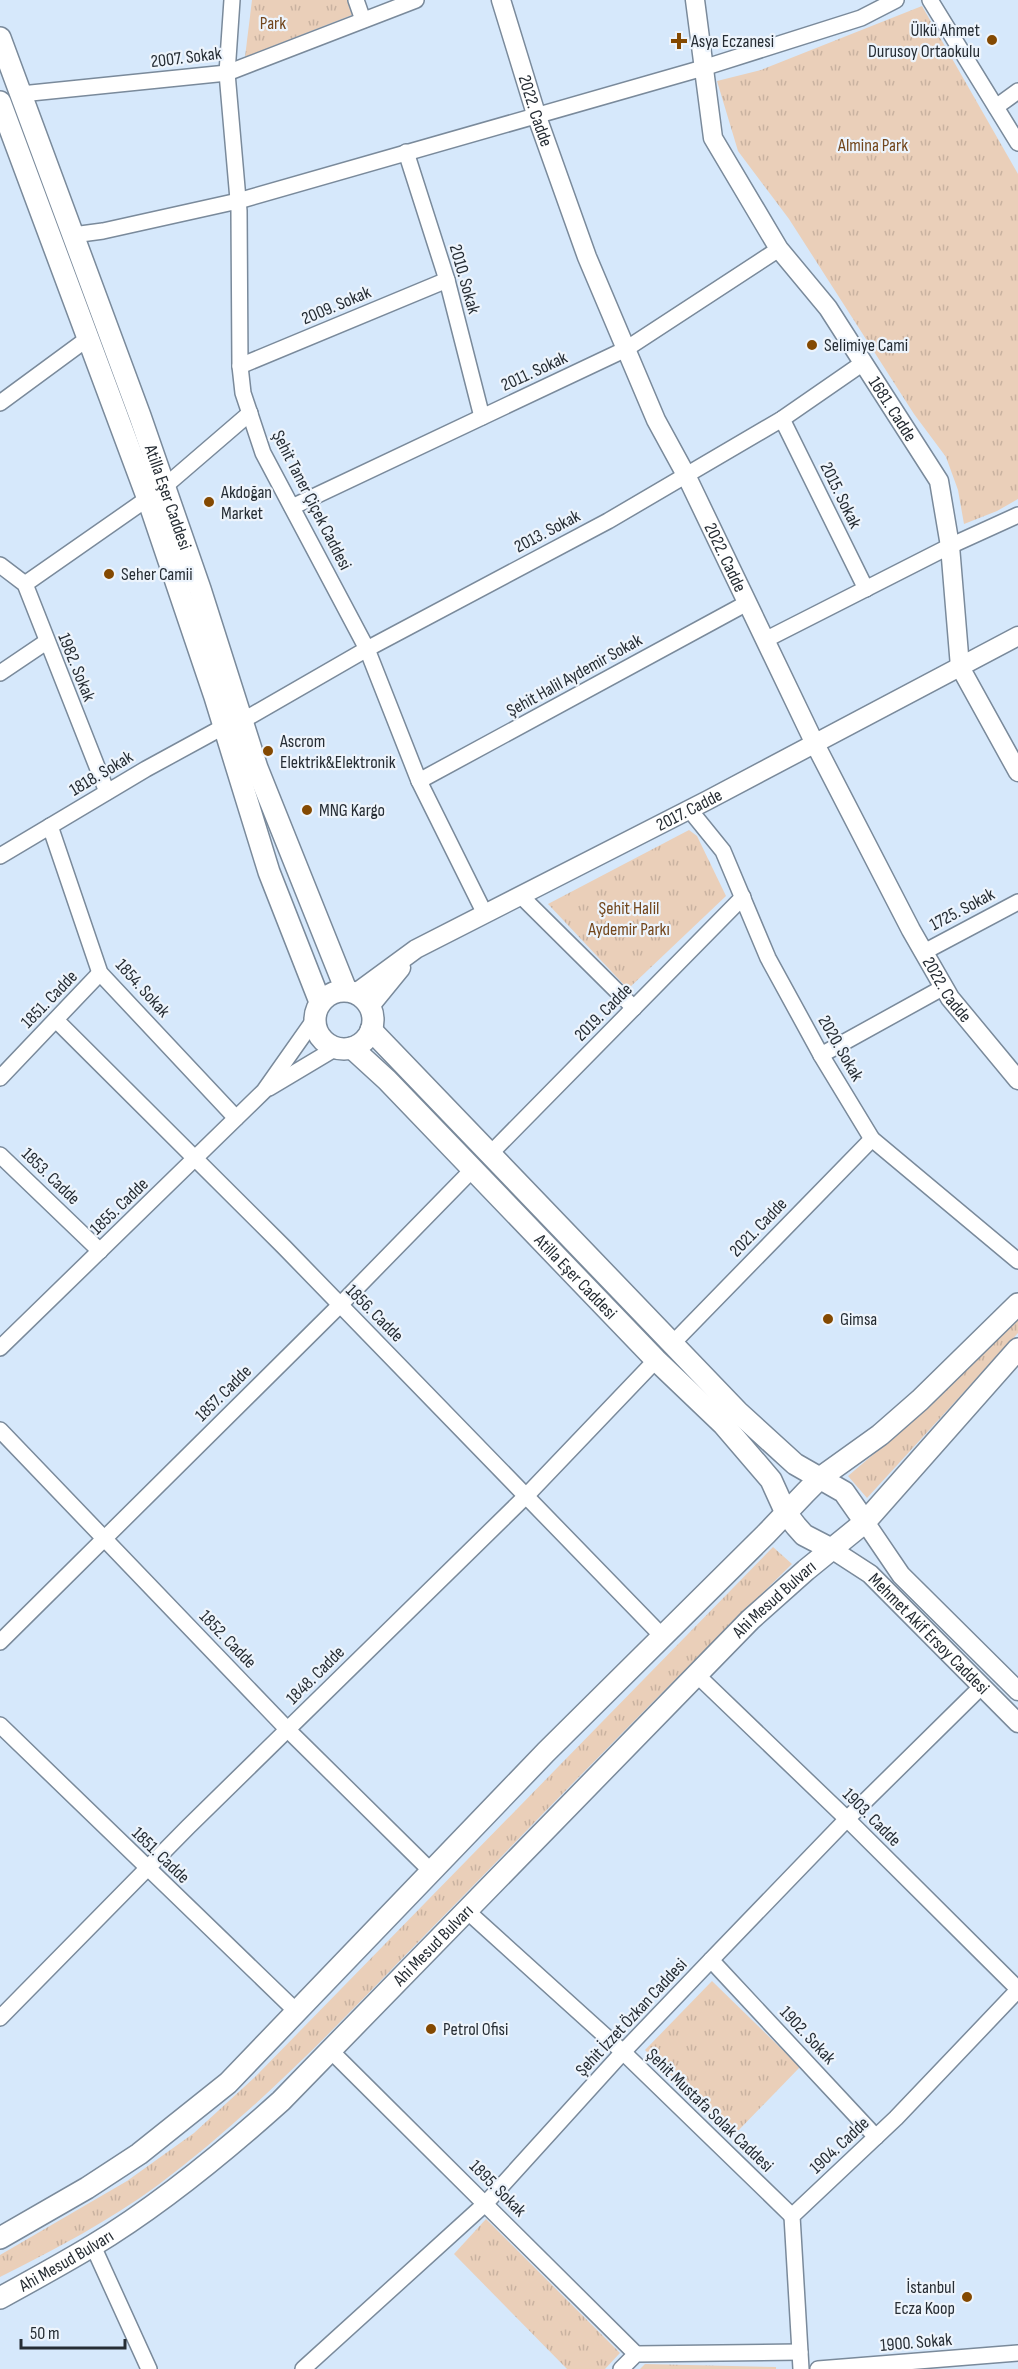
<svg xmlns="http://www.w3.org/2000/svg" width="1018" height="2369" font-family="'Sofia Sans Condensed',sans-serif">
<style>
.grass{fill:url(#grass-tufts)}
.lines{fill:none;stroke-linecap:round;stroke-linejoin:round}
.minor-casing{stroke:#7a8a9b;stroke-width:18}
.tertiary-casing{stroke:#7a8a9b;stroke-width:21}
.secondary-casing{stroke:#7a8a9b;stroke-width:24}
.minor{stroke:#fff;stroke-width:15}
.tertiary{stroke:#fff;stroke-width:18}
.secondary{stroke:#fff;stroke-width:21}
.poi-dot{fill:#844901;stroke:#edf4fc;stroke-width:2}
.labels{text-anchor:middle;stroke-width:4.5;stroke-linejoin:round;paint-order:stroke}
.park-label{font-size:18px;fill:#72461c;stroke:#edf4fc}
.poi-label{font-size:18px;fill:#262d34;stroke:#edf4fc;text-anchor:start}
.street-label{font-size:18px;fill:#262d34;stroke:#edf4fc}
</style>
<defs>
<pattern id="grass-tufts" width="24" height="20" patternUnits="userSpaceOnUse" patternTransform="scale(1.5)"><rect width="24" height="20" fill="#eacfb9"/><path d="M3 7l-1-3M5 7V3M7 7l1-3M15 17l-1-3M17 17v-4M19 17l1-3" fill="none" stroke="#c9b2a0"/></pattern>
</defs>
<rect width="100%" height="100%" fill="#d6e8fb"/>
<g class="grass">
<polygon points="252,0 347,0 352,15 245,57"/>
<polygon points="922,6 1018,174 1018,499 997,511 964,524 958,490 946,457 914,414 789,219 738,151 717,81 761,70"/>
<polygon points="689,830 697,836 726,896 628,989 548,904"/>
<polygon points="1018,1319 1018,1333 867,1498 848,1476 931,1405"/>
<path d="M773,1547L792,1564C683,1671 576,1779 470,1889C370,1990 272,2100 158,2185C109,2221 54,2250 0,2277V2255L127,2181L194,2133L255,2077Z"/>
<polygon points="712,1981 800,2067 733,2136 645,2050"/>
<polygon points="486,2219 620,2353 605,2369 567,2369 454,2254"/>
<polygon points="645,2364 776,2367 776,2369 640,2369"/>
</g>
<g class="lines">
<defs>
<g id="minor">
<polyline points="232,0 227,73 239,211 240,366 243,393 263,453 367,649 419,781 485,914"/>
<polyline points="356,0 363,20"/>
<polyline points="930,0 1018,143"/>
<polyline points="21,94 227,73 416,0"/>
<polyline points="996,107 1018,91"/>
<polyline points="406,152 447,280 482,417"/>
<polyline points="73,235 103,231 238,201 703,68 861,18 896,0"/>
<polyline points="240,366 447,280"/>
<polyline points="0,403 87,339"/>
<polyline points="782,419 866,589"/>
<polyline points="292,507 626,349 779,249"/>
<polyline points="0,565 25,584 107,792"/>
<polyline points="25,584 164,487 250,413"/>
<polyline points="765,640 950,546 1018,515"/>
<polyline points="0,673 46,642"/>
<polyline points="242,721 367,649 608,521 782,419 863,363"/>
<polyline points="419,781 747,603"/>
<polyline points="689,809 723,851 768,958 821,1055 872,1139 1018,1261"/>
<polyline points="50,826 100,973 236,1118"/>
<polyline points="0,856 146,769 223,727"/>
<polyline points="521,896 634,1008"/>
<polyline points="924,952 1018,902"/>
<polyline points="56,1020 284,1247 663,1637"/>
<polyline points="821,1055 944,987"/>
<polyline points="0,1078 100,973"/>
<polyline points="269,1088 336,1048"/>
<polyline points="490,1154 743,897"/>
<polyline points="0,1155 100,1251"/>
<polyline points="672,1344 872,1139"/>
<polyline points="0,1348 264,1091 314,1020"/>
<polyline points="0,1430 288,1730 431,1871"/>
<polyline points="0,1642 340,1305 473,1169"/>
<polyline points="697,1675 847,1819 1018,1989"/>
<polyline points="0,1725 296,2011"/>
<polyline points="467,1911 623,2052 792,2216"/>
<polyline points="711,1960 876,2137"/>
<polyline points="0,2018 188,1827 527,1495 656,1360"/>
<polyline points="331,2051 636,2354"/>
<polyline points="93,2246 149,2369"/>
<polyline points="303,2369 486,2203 623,2052 711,1960 847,1819 982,1686"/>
<polyline points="621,2369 636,2354 800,2352"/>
<polyline points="801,2369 792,2216 896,2118 1018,1990"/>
<polyline points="818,2369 1018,2353"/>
</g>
<g id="tertiary">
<path id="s1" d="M501,0L536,114L587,257L656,420L686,475L815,744L911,930L950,998L1018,1080"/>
<path id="s2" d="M695,0L713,138L779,249L828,308L939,481L950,546L960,667L1018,772"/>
<path id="s3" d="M356,993L416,949L708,800L1018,636"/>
<polyline points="370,1006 401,968"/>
<polyline points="865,1522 901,1575 1018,1691"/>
<path id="s4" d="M833,1550L870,1574L1018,1723"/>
</g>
<g id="secondary">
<path id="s5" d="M0,38L140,416L200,589L257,768L346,990"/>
<polyline points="0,102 148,499 215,697 269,872 320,1002"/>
<circle cx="344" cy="1020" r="29"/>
<polyline points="371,1030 738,1412 795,1464 844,1492 865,1522"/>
<path id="s6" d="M352,1048L387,1080L656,1360L723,1424L771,1480L786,1513L796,1526L804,1535L833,1550"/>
<polyline points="0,2238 87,2188 139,2154 228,2083 546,1752 766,1534 806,1492 820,1478 880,1435 920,1400 1018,1304"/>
<path id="s7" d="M0,2298C31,2281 62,2264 92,2246C160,2205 222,2154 281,2101L750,1620L806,1570L865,1522L1018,1349"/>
</g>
</defs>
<use href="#minor" class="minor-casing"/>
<use href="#tertiary" class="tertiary-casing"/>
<use href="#secondary" class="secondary-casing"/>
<use href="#minor" class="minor"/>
<use href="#tertiary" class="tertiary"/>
<use href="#secondary" class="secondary"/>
</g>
<g class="poi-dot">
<circle cx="992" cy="40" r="6"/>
<path d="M676 32h6v6h6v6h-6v6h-6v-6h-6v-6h6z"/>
<circle cx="812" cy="345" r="6"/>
<circle cx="209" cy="502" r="6"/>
<circle cx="109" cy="574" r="6"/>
<circle cx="268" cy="751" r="6"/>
<circle cx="307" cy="810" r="6"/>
<circle cx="828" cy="1319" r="6"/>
<circle cx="431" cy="2029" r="6"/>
<circle cx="967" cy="2297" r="6"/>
</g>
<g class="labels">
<g class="park-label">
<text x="273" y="29">Park</text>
<text x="873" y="151">Almina Park</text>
<text x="629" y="914">Şehit Halil<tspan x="629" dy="21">Aydemir Parkı</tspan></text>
</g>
<g class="poi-label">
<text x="980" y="36" text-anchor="end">Ülkü Ahmet<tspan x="980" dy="21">Durusoy Ortaokulu</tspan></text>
<text x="691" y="47">Asya Eczanesi</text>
<text x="824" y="351">Selimiye Cami</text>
<text x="221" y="498">Akdoğan<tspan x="221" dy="21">Market</tspan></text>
<text x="121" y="580">Seher Camii</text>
<text x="280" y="747">Ascrom<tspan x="280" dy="21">Elektrik&amp;Elektronik</tspan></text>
<text x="319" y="816">MNG Kargo</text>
<text x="840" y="1325">Gimsa</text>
<text x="443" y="2035">Petrol Ofisi</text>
<text x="955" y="2293" text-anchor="end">İstanbul<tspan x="955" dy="21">Ecza Koop</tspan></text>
</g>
<g class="street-label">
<text transform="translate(186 57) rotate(-7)" y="6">2007. Sokak</text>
<text dy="6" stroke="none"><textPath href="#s1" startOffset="116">2022. Cadde</textPath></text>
<text transform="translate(465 279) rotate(74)" y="6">2010. Sokak</text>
<text transform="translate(336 305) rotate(-23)" y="6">2009. Sokak</text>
<text transform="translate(534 371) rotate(-25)" y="6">2011. Sokak</text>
<text dy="6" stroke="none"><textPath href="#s2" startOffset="465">1681. Cadde</textPath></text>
<text transform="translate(841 495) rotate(64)" y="6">2015. Sokak</text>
<text dy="6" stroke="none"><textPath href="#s5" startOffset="489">Atilla Eşer Caddesi</textPath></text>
<text transform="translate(312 500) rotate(63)" y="6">Şehit Taner Çiçek Caddesi</text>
<text transform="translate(547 531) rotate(-28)" y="6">2013. Sokak</text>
<text dy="6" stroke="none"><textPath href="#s1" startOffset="602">2022. Cadde</textPath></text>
<text transform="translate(77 667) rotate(68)" y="6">1982. Sokak</text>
<text transform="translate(574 675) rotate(-29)" y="6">Şehit Halil Aydemir Sokak</text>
<text transform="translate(101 773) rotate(-31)" y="6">1818. Sokak</text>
<text dy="6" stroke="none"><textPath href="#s3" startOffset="381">2017. Cadde</textPath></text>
<text transform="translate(962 909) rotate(-28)" y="6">1725. Sokak</text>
<text transform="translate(143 988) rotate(48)" y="6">1854. Sokak</text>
<text dy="6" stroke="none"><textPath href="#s1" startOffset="1088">2022. Cadde</textPath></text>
<text transform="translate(49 999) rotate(-46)" y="6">1851. Cadde</text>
<text transform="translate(603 1012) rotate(-45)" y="6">2019. Cadde</text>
<text transform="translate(841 1048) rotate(60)" y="6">2020. Sokak</text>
<text transform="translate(51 1176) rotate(44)" y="6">1853. Cadde</text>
<text transform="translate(119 1206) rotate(-44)" y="6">1855. Cadde</text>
<text transform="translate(758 1227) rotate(-46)" y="6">2021. Cadde</text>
<text dy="6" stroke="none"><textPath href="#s6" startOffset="320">Atilla Eşer Caddesi</textPath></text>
<text transform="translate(375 1313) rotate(45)" y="6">1856. Cadde</text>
<text transform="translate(223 1393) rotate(-45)" y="6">1857. Cadde</text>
<text dy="6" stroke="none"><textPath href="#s7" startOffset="1048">Ahi Mesud Bulvarı</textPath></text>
<text dy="6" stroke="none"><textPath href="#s4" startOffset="128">Mehmet Akif Ersoy Caddesi</textPath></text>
<text transform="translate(228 1639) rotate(46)" y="6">1852. Cadde</text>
<text transform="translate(315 1675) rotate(-45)" y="6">1848. Cadde</text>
<text transform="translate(872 1817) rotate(45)" y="6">1903. Cadde</text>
<text transform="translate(161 1855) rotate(44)" y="6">1851. Cadde</text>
<text dy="6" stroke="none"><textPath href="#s7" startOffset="562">Ahi Mesud Bulvarı</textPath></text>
<text transform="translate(631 2017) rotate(-47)" y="6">Şehit İzzet Özkan Caddesi</text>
<text transform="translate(808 2035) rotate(47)" y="6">1902. Sokak</text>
<text transform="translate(710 2110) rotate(44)" y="6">Şehit Mustafa Solak Caddesi</text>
<text transform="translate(839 2145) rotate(-43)" y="6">1904. Cadde</text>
<text transform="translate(498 2188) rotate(45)" y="6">1895. Sokak</text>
<text dy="6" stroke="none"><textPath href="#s7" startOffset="76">Ahi Mesud Bulvarı</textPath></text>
<text transform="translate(916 2342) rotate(-5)" y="6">1900. Sokak</text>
</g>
</g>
<path d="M21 2339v9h104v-9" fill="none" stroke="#262d34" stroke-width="3"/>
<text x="30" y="2339" font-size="18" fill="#262d34" stroke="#edf4fc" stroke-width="4.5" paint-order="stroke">50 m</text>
</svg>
